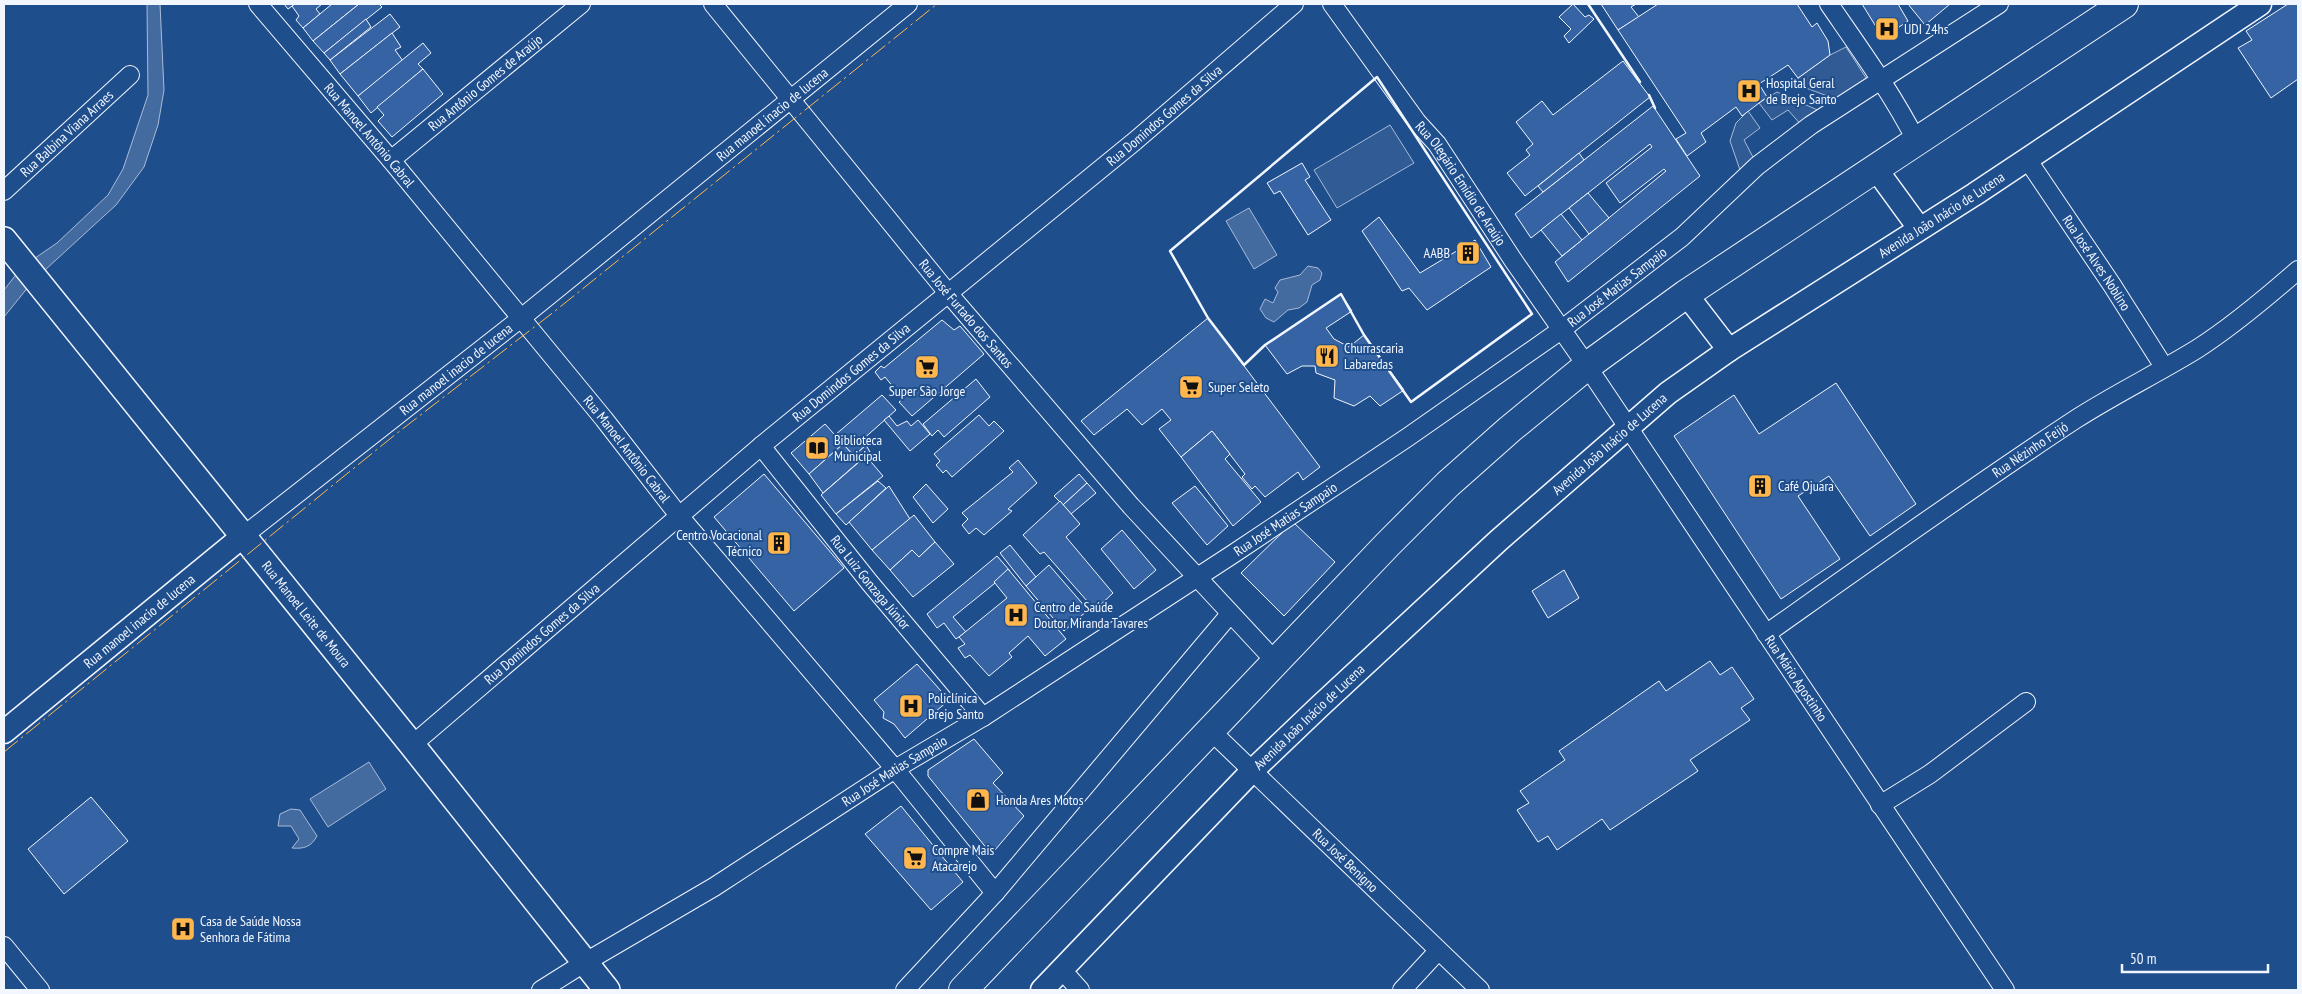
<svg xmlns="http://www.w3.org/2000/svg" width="2302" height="994" font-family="'PT Sans Narrow',sans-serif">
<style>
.green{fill:#305b95;stroke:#a8bbd7}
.water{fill:#446ba0;stroke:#a8bbd7}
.building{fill:#3563a3;stroke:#f2f6ff}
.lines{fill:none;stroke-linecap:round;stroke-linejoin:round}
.minor-casing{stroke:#f2f6ff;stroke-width:20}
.tertiary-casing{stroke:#f2f6ff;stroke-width:25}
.secondary-casing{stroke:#f2f6ff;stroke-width:28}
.trunk-casing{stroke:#f2f6ff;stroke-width:30}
.minor{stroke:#1f4e8c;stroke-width:18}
.tertiary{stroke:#1f4e8c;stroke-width:22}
.secondary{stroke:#1f4e8c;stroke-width:25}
.trunk{stroke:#1f4e8c;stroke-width:28}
.wall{stroke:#f2f6ff;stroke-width:2.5}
.power{stroke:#ffb74d;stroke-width:1;stroke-dasharray:18 4 2.5 4;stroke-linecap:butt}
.labels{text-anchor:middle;stroke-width:4;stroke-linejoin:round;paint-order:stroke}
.poi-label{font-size:14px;fill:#f2f6ff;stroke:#1f4e8c;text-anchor:start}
.street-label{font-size:14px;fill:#f2f6ff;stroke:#1f4e8c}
</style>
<rect width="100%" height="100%" fill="#1f4e8c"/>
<g class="green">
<polygon points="1846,47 1868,81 1838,100 1798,85 1798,78 1830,55"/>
<polygon points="1777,92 1822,112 1804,128 1788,110 1772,120 1759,103"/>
<polygon points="1748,111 1760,128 1744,140 1754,159 1740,170 1730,141 1736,123"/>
<polygon points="1390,125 1414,163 1337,208 1314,170"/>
</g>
<g class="water">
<polygon points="147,4 160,4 164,90 158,125 144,167 116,205 33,281 4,317 4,290 22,267 57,243 108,195 123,169 148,95"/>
<polygon points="1249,208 1277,255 1254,269 1226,221"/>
<polygon points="1308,266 1318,268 1322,273 1320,280 1312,285 1307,302 1299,308 1288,310 1274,322 1266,318 1260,309 1265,299 1273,303 1278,292 1275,288 1280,280 1300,275"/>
<polygon points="369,762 386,789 328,827 310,799"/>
<path d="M291,809L300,810L317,836C311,847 304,849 292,848L299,839L291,826H278L280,814Z"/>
</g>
<g class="building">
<polygon points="284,4 295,4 288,9"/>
<polygon points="295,4 322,4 316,9 320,14 303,28 296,20 299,16 292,6"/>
<polygon points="332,4 359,4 313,41 303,28"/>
<polygon points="359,4 379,4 382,7 324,53 313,41"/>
<polygon points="1573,4 1585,17 1589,15 1594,19 1569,43 1564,36 1571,29 1559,17"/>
<polygon points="1601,4 1636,4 1631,7 1639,17 1618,30"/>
<polygon points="1658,4 1797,4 1812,27 1817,23 1828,41 1830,55 1798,78 1788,65 1759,84 1767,97 1742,116 1736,107 1701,133 1706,142 1687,156 1676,139 1686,133 1618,30"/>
<polygon points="1862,4 1898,4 1908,21 1883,38"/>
<polygon points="1908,4 1950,4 1925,25"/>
<polygon points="2288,4 2298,4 2298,79 2271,98 2238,48 2252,40 2246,31"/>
<polygon points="390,14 400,27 340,74 330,60"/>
<polygon points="366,19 371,27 330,60 324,53"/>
<polygon points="392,33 401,47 395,50 403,61 358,96 340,74"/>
<polygon points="423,43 431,53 418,64 423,69 371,113 358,96"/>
<polygon points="1623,61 1650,97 1525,196 1507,173 1530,155 1526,150 1533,144 1516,122 1542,101 1553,115"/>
<polygon points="423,69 443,94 392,137 378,121 384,115 377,107"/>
<polygon points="1653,106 1700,176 1568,282 1555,262 1666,171 1664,169 1620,203 1606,183 1652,147 1650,144 1531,238 1515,214"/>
<polygon points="1579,153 1584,160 1543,192 1538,186"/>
<polygon points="1302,163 1310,177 1305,180 1331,220 1308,235 1280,191 1274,194 1267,183"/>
<polygon points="1588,193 1609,218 1589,234 1569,208"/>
<polygon points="1561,214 1582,240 1562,256 1541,230"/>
<polygon points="1379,217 1420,273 1475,240 1491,267 1427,310 1409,288 1402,291 1362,231"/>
<polygon points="1341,294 1352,311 1326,328 1334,339 1349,347 1364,335 1404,390 1380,406 1370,396 1354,406 1334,398 1335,380 1316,373 1315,366 1302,366 1287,374 1265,345"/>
<polygon points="1208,318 1320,467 1303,480 1298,472 1265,497 1255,486 1252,489 1242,477 1245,474 1212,431 1181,457 1159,429 1171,420 1162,409 1142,425 1127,409 1094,435 1081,421"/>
<polygon points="942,320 954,330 960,326 984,354 912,416 899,402 903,399 885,377 881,380 875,372 881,366 884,368"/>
<polygon points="976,379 990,397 944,437 938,430 932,436 923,424"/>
<polygon points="1836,383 1916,504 1870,536 1829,476 1798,496 1840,559 1781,599 1674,436 1734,395 1759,434"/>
<polygon points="882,395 896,410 861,441 866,445 854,456 835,435"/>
<polygon points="979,415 989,426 994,421 1004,431 952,477 946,470 943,473 936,465 940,461 934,454"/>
<polygon points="889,416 897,426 907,421 911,426 918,420 930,434 910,451 884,420"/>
<polygon points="825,424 843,444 809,474 791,453"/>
<polygon points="1212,431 1230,454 1225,459 1261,502 1233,526 1181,457"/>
<polygon points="843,444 854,456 866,445 870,452 823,493 809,474"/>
<polygon points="866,456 883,476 836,514 821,495"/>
<polygon points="1018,460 1037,483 1008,509 1012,511 984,535 976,528 969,534 962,525 968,519 962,513 1013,472 1009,468"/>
<polygon points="764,474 844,568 794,611 714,517"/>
<polygon points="1079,474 1087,483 1063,505 1054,496"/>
<polygon points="878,481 886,488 846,525 836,514"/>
<polygon points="1087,483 1096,493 1071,514 1063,505"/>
<polygon points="926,484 948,509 933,523 913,497"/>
<polygon points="889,486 910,519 872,550 849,522"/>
<polygon points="1195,486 1228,526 1207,545 1172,503"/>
<polygon points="1060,501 1080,524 1066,537 1113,593 1095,610 1044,552 1040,554 1023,535"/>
<polygon points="914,515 935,542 919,557 912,550 890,570 872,550"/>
<polygon points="1293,522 1335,562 1284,616 1241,573"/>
<polygon points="1122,530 1156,570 1134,589 1101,549"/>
<polygon points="935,542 954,564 913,597 890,570 912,550 919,557"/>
<polygon points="1010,545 1036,577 1026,586 1000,553"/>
<polygon points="997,556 1010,571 953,617 966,632 956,639 944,623 937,628 927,614"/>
<polygon points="1049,565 1088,610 1064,631 1026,586"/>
<polygon points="1008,569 1066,639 1045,656 1028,636 1009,653 1012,657 989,676 970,655 965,658 958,648 965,644 959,637 1007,598 994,582"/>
<polygon points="1564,570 1579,598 1548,618 1532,591"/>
<polygon points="1710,661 1720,675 1732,667 1754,699 1741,708 1750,720 1690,760 1698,771 1610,830 1602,819 1557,850 1548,836 1538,842 1517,810 1529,803 1520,791 1565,760 1559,751 1659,681 1666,691"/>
<polygon points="917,664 949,700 905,738 894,724 883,718 884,712 874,700"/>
<polygon points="974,739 1003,773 993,783 1024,816 995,850 988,850 928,776 928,770"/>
<polygon points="91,797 128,841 64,894 28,849"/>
<polygon points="901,806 963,882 931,910 865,834"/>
</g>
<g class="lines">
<defs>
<g id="minor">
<path id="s1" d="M258,4L391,160L604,419L680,517L895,769L995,893"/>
<path id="s2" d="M713,4L948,293L1131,506L1275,661"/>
<path id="s3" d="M1332,4L1417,122L1437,144L1513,260L1587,366L2005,990"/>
<path d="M1829,4C1860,49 1892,93 1917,142"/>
<path id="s4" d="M2027,159L2112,285L2164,367"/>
<path id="s5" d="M391,160L581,4"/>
<path id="s6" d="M4,191L130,75"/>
<path id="s7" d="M761,446L870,583L983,717"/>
<path id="s8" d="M242,537L520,319L908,4"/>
<path id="s9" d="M1766,634C1869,561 1971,488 2076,419C2115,394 2158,373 2197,349C2233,326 2266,298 2298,270"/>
<path id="s10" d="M1210,730L1480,990"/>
<path id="s11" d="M412,745L761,446L1135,141L1294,4"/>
<polyline points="1880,805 1930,774 2026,702"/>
<polyline points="4,946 40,990"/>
<polyline points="1062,970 1080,990"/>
<path id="s12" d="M541,990L584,963L714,887L895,769L983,717L1233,554L1408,437L1561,330L1682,237L1757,166L1811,125L1999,4"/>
<polyline points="905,990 995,893 1230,614"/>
<polyline points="1402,990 1438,951"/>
</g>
<g id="tertiary">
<polyline points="1876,169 1919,228"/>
<polyline points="1686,294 1729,350"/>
<path id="s13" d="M4,732L242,537"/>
<path id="s14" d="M1042,990L1252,771L1319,707L1499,540L1668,393L1729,350L1975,194L2260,4"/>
</g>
<g id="secondary">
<path id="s15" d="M4,240L412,745L607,990"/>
</g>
<polyline id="trunk" points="963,990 1388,544 1448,484 1510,429 1587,366 1686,294 2124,4"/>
</defs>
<use href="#minor" class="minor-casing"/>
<use href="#tertiary" class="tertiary-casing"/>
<use href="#secondary" class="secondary-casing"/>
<use href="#trunk" class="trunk-casing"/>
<use href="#minor" class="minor"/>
<use href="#tertiary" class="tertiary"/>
<use href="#secondary" class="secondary"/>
<use href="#trunk" class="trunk"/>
<g class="wall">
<polyline points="1588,4 1640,82"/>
<polygon points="1377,77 1532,314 1411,402 1364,335 1341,294 1265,345 1244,365 1208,318 1170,251"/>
<polyline points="1649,95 1655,108"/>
</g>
<polyline class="power" points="4,752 396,434 555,311 937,4"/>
</g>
<defs>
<symbol id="hospital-square" viewBox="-11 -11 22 22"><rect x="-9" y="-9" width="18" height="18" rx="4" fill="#ffb74d" stroke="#1f4e8c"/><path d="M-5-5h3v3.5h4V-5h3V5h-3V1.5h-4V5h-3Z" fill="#111"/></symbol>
<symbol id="building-square" viewBox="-11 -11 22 22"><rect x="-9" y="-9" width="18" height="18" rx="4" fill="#ffb74d" stroke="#1f4e8c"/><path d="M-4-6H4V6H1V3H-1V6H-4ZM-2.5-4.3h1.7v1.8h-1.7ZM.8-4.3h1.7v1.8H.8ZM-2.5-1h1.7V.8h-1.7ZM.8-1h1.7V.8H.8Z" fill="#111"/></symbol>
<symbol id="restaurant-square" viewBox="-11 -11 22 22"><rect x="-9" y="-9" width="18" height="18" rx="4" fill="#ffb74d" stroke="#1f4e8c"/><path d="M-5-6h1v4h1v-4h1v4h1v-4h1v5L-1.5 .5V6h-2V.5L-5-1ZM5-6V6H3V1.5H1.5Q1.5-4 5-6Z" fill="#111"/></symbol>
<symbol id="supermarket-square" viewBox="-11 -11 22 22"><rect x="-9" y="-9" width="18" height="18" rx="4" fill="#ffb74d" stroke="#1f4e8c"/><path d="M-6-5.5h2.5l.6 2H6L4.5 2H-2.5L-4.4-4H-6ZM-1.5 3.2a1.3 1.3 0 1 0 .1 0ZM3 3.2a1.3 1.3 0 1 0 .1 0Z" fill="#111"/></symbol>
<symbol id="library-square" viewBox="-11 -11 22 22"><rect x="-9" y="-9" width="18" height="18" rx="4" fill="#ffb74d" stroke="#1f4e8c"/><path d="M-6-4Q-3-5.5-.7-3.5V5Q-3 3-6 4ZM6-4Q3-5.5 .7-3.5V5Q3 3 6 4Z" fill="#111"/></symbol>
<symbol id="shop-square" viewBox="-11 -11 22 22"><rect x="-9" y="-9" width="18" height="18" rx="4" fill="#ffb74d" stroke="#1f4e8c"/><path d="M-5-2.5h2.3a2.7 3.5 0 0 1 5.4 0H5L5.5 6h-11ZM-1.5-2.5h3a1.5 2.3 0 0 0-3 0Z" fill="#111"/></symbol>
</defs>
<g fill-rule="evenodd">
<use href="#hospital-square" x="1873" y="15" width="28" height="28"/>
<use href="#hospital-square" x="1735" y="77" width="28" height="28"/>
<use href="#building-square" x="1454" y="239" width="28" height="28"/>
<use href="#restaurant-square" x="1313" y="342" width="28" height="28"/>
<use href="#supermarket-square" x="913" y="353" width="28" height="28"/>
<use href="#supermarket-square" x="1177" y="373" width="28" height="28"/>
<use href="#library-square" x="803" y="434" width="28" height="28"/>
<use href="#building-square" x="1746" y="472" width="28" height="28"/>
<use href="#building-square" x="765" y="529" width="28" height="28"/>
<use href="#hospital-square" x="1002" y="601" width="28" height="28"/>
<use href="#hospital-square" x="897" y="692" width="28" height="28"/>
<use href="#shop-square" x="964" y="786" width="28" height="28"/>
<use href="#supermarket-square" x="901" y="844" width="28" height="28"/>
<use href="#hospital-square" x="169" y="915" width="28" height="28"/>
</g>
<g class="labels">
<g class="poi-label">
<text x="1904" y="34">UDI 24hs</text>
<text x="1766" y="88">Hospital Geral<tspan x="1766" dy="16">de Brejo Santo</tspan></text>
<text x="1450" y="258" text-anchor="end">AABB</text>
<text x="1344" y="353">Churrascaria<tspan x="1344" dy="16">Labaredas</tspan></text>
<text x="1208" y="392">Super Seleto</text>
<text x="927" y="396" text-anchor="middle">Super São Jorge</text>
<text x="834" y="445">Biblioteca<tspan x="834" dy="16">Municipal</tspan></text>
<text x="1778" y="491">Café Ojuara</text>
<text x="762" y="540" text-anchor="end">Centro Vocacional<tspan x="762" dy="16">Técnico</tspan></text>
<text x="1034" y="612">Centro de Saúde<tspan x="1034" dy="16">Doutor Miranda Tavares</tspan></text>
<text x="928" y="703">Policlínica<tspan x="928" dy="16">Brejo Santo</tspan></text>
<text x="996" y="805">Honda Ares Motos</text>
<text x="932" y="855">Compre Mais<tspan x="932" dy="16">Atacarejo</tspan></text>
<text x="200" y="926">Casa de Saúde Nossa<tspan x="200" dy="16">Senhora de Fátima</tspan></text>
</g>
<g class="street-label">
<text dy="5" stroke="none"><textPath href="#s5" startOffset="122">Rua Antônio Gomes de Araújo</textPath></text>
<text dy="5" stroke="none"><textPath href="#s8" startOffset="678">Rua manoel inacio de lucena</textPath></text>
<text dy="5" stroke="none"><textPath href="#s11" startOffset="981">Rua Domindos Gomes da Silva</textPath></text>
<text dy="5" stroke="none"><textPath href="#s6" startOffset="85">Rua Balbina Viana Arraes</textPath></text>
<text dy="5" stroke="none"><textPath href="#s1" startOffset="172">Rua Manoel Antônio Cabral</textPath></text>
<text dy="5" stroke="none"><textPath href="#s3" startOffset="221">Rua Olegário Emidio de Araújo</textPath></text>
<text dy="5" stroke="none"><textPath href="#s14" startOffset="1192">Avenida João Inácio de Lucena</textPath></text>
<text dy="5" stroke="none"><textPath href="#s4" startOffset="125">Rua José Alves Noblino</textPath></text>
<text dy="5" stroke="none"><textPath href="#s12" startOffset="1286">Rua José Matias Sampaio</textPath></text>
<text dy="5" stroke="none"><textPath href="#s2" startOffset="400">Rua José Furtado dos Santos</textPath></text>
<text dy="5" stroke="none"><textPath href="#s8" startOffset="272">Rua manoel inacio de lucena</textPath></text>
<text dy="5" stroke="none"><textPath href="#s11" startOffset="576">Rua Domindos Gomes da Silva</textPath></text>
<text dy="5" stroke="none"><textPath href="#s14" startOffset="788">Avenida João Inácio de Lucena</textPath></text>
<text dy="5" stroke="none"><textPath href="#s1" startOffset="578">Rua Manoel Antônio Cabral</textPath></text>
<text dy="5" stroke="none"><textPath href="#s9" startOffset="322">Rua Nézinho Feijó</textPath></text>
<text dy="5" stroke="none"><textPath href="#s12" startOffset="881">Rua José Matias Sampaio</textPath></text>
<text dy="5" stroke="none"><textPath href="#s7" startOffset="175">Rua Luiz Gonzaga Júnior</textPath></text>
<text dy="5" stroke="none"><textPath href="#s15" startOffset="481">Rua Manoel Leite de Moura</textPath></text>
<text dy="5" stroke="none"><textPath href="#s13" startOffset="175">Rua manoel inacio de lucena</textPath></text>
<text dy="5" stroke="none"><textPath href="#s11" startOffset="171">Rua Domindos Gomes da Silva</textPath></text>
<text dy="5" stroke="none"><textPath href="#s3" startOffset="819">Rua Mário Agostinho</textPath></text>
<text dy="5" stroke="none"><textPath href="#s14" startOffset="382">Avenida João Inácio de Lucena</textPath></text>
<text dy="5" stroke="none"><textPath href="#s12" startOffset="416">Rua José Matias Sampaio</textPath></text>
<text dy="5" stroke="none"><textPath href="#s10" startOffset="188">Rua José Benigno</textPath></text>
</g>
</g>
<rect width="2302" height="994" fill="none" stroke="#f2f6ff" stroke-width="10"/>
<path d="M2122 964v8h146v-8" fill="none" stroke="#f2f6ff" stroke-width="2.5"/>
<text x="2130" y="964" font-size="15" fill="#f2f6ff" stroke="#1f4e8c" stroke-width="4" paint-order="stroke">50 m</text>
</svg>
